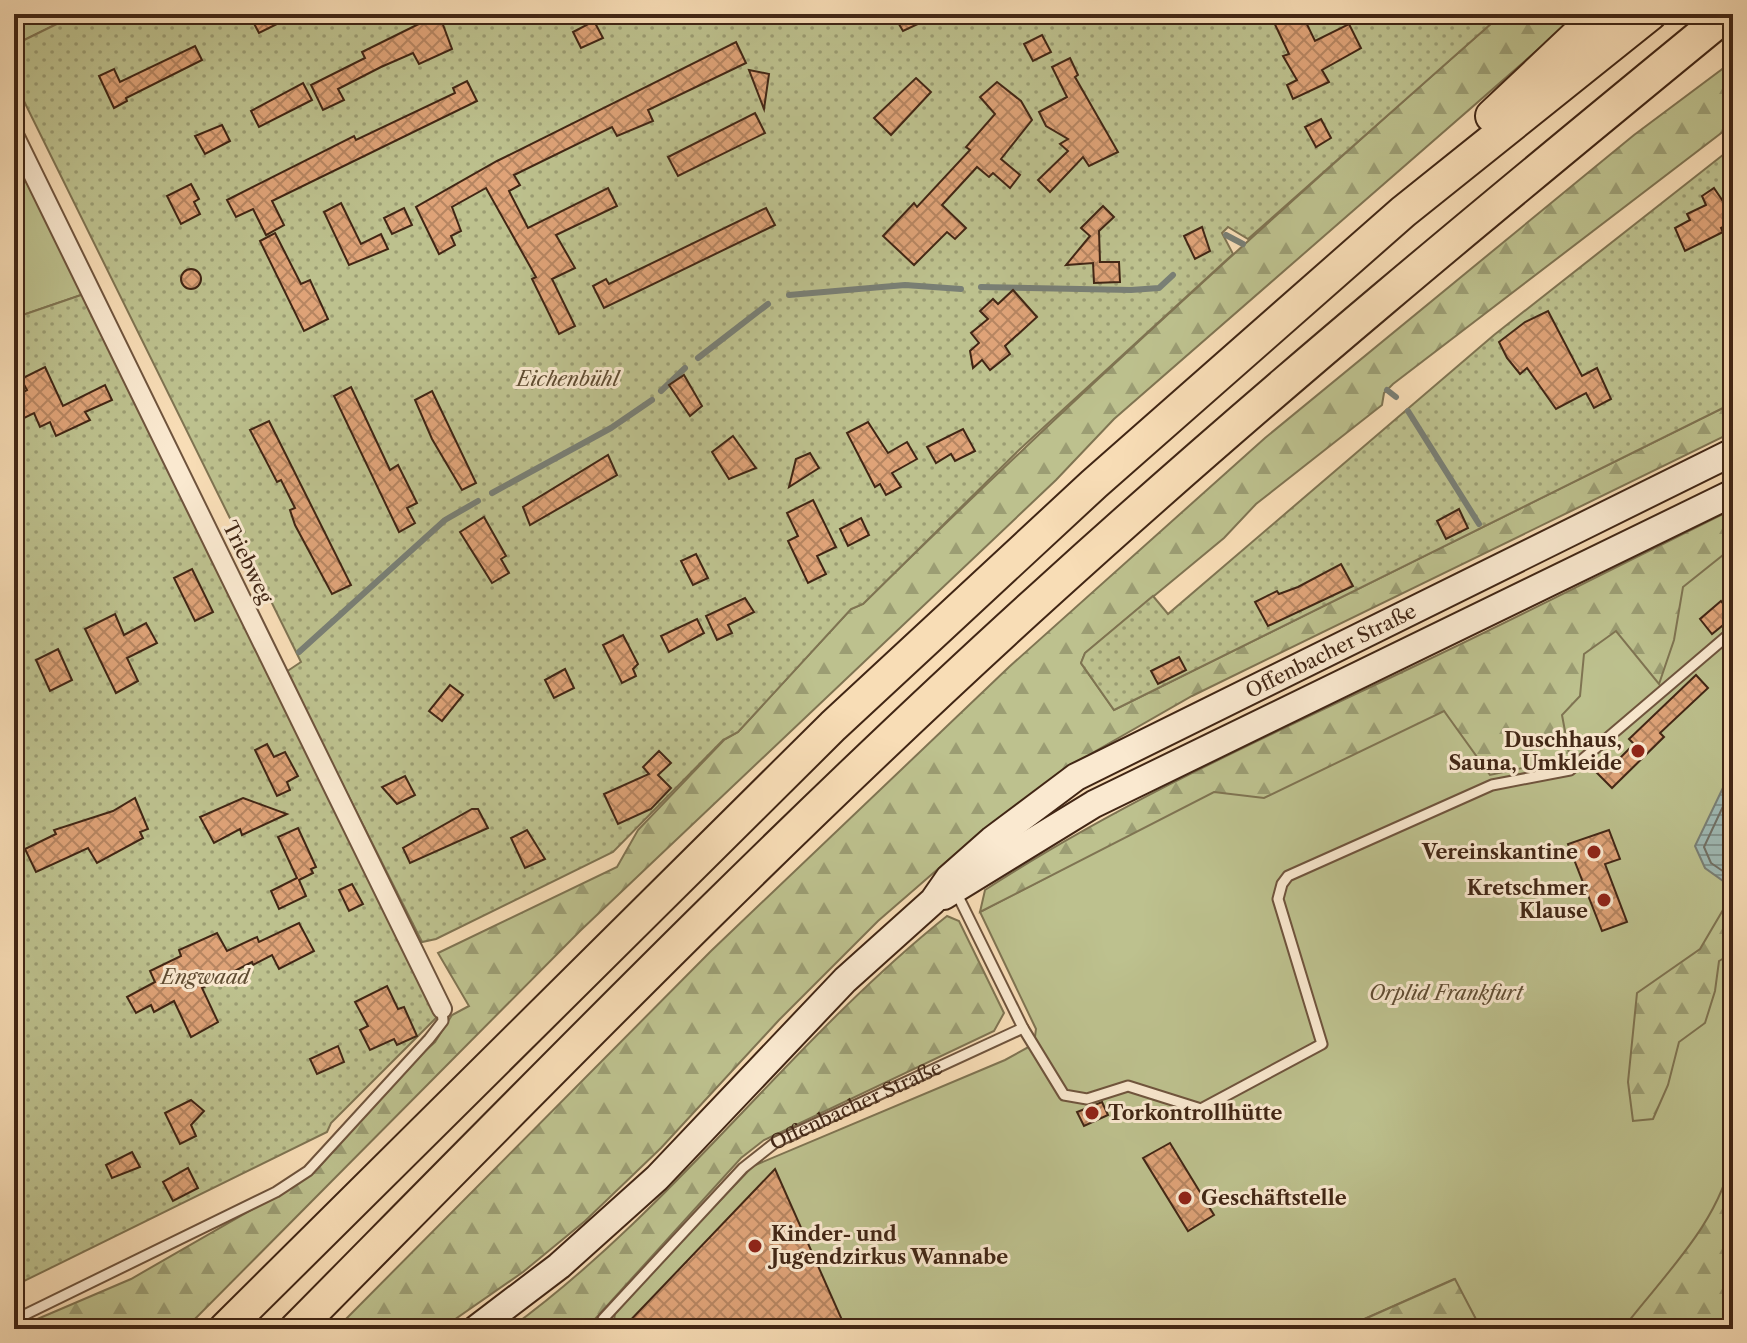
<svg xmlns="http://www.w3.org/2000/svg" width="1747" height="1343" font-family="'Libre Caslon Text',serif">
<style>
.green{fill:#bdc18e;stroke:#7f7452;stroke-width:2}
.forest{fill:url(#forest-firs);stroke:#7f7452;stroke-width:2}
.garden{fill:url(#garden-dots);stroke:#7f7452;stroke-width:2}
.water{fill:url(#water-rules);stroke:#797f75;stroke-width:2}
.lines{fill:none;stroke-linecap:round;stroke-linejoin:round}
.shore{stroke:#707065;stroke-width:2}
.stream{stroke:#797f75;stroke-width:6}
.building{fill:url(#building-cross-hatch);stroke:#412615;stroke-width:2}
.lane-casing{stroke:#6f543d;stroke-width:13}
.street-casing{stroke:#6f543d;stroke-width:22}
.secondary-casing{stroke:#412615;stroke-width:30}
.highway-casing{stroke:#412615;stroke-width:36}
.lane{stroke:#fae9d0;stroke-width:9}
.street{stroke:#fae9d0;stroke-width:18}
.secondary{stroke:#fae9d0;stroke-width:26}
.highway{stroke:#f8ddb6;stroke-width:32}
.poi-dot{fill:#8f2418;stroke:#fae9d0;stroke-width:3}
.labels{text-anchor:middle;stroke-width:6;stroke-linejoin:round;paint-order:stroke}
.park-label{font-size:20px;font-style:italic;fill:#604d33;stroke:#fae9d0}
.street-label{font-size:20px;fill:#412615;stroke:#fae9d0}
.poi-label{font-size:20px;font-weight:bold;fill:#412615;stroke:#fae9d0;text-anchor:end}
</style>
<defs>
<pattern id="forest-firs" width="22" height="20" patternUnits="userSpaceOnUse" patternTransform="scale(2)"><rect width="22" height="20" fill="#bdc18e"/><path d="M5 1l3.5 6h-7zM16 11l3.5 6h-7z" fill="#9b9d73"/></pattern>
<pattern id="garden-dots" width="8" height="8" patternUnits="userSpaceOnUse" patternTransform="scale(2)"><rect width="8" height="8" fill="#bdc18e"/><path d="M2 2h.1M6 6h.1" fill="none" stroke="#9b9d73" stroke-width="1.8" stroke-linecap="round"/></pattern>
<pattern id="water-rules" width="6" height="5" patternUnits="userSpaceOnUse" patternTransform="scale(2)"><rect width="6" height="5" fill="#9fbab5"/><path d="M0 2.5h6" fill="none" stroke="#839792"/></pattern>
<pattern id="building-cross-hatch" width="8" height="8" patternUnits="userSpaceOnUse" patternTransform="scale(2)"><rect width="8" height="8" fill="#dfa378"/><path d="M0 0l8 8M0 8l8-8" fill="none" stroke="#b68561"/></pattern>
</defs>
<rect width="100%" height="100%" fill="#f8ddb6"/>
<filter id="stains"><feTurbulence type="fractalNoise" baseFrequency=".0025" numOctaves="4"/><feColorMatrix values="0 0 0 0 .2 0 0 0 0 .09 0 0 0 0 .02 0 0 0 .5 -.17"/></filter>
<radialGradient id="worn" r=".72"><stop offset=".6" stop-color="#630" stop-opacity="0"/><stop offset="1" stop-color="#630" stop-opacity=".3"/></radialGradient>
<g class="green">
<polygon points="14,14 77,14 14,45"/>
<polygon points="14,152 84,294 14,318"/>
<polygon points="1733,528 1733,1318 1480,1327 1454,1279 1342,1329 613,1329 615,1313 640,1284 753,1166 1005,1060 1034,1044 1036,1029 980,912 1414,686"/>
</g>
<g class="forest">
<path d="M1502,14H1579L1114,419L1056,480L580,931L185,1329H14L131,1279L298,1183L319,1167L408,1066L435,1042L452,1015L469,1006L438,953L617,867L638,830L724,740L738,732L851,609L863,604C1070,400 1284,206 1502,14Z"/>
<polygon points="1733,61 1733,124 1393,384 1384,393 1382,405 1256,504 1224,538 1085,653 1081,663 1114,710 1733,403 1733,432 1192,696 1094,752 976,836 878,921 779,1020 661,1148 585,1221 523,1272 441,1329 336,1329 711,951 1009,667 1265,438 1634,135"/>
<path d="M1733,509V547L1683,587L1674,640L1659,684L1616,631L1584,654L1580,696L1562,715L1570,758L1490,775L1444,711L1264,798L1214,792L980,912L985,890C1122,801 1270,735 1417,665C1523,615 1628,561 1733,509Z"/>
<polygon points="1733,893 1733,953 1719,961 1715,991 1705,1023 1679,1042 1668,1085 1653,1119 1633,1121 1628,1082 1637,993 1700,949"/>
<path d="M947,916L959,921L1004,1013L994,1031L764,1140L741,1158L586,1329H509C673,1210 789,1042 947,916Z"/>
<path d="M1733,1153V1329H1342L1455,1279L1480,1327L1628,1322C1669,1270 1721,1219 1733,1153Z"/>
</g>
<g class="garden">
<polygon points="77,14 1502,14 1248,239 1228,227 1222,233 1233,254 1019,450 863,604 851,609 738,732 723,740 613,852 436,939 422,942 286,672 301,662 14,81 14,45"/>
<polygon points="1733,147 1733,403 1114,710 1081,663 1085,653 1153,596 1168,614 1494,335"/>
<polygon points="84,294 437,1017 331,1123 327,1132 14,1286 14,318"/>
</g>
<polygon class="water" points="1733,767 1733,888 1705,868 1695,846"/>
<g class="lines">
<polyline class="shore" points="1733,785 1704,847 1711,863 1733,878"/>
<g class="stream">
<polyline points="1226,235 1243,244"/>
<polyline points="981,287 1131,290 1159,288 1173,275"/>
<polyline points="789,295 905,285 961,289"/>
<polyline points="698,358 768,304"/>
<polyline points="1387,390 1396,397"/>
<polyline points="661,391 685,368"/>
<polyline points="1408,411 1479,524"/>
<polyline points="492,493 611,428 652,400"/>
<polyline points="299,652 445,520 478,501"/>
</g>
</g>
<g class="building">
<polygon points="249,14 297,14 259,33"/>
<polygon points="439,14 452,49 419,64 413,53 381,67 338,89 344,100 323,110 311,85 365,58 362,52"/>
<polygon points="893,14 939,14 903,31"/>
<polygon points="1270,14 1302,14 1315,41 1349,24 1361,48 1322,70 1329,82 1293,99 1287,85 1297,80 1283,56 1289,54"/>
<polygon points="594,21 603,38 581,48 573,32"/>
<polygon points="1042,35 1051,52 1033,61 1024,44"/>
<polygon points="736,42 746,63 648,110 653,121 617,136 612,127 514,175 520,185 509,191 528,228 608,188 617,206 556,235 575,268 552,279 575,326 559,334 532,279 536,277 486,188 452,207 461,231 451,236 455,245 439,254 416,207 497,161"/>
<polygon points="195,46 202,60 126,98 127,101 114,108 99,76 114,69 120,82"/>
<polygon points="1070,58 1078,75 1075,77 1118,152 1089,166 1083,157 1050,192 1038,180 1068,151 1060,144 1068,139 1046,126 1039,112 1067,97 1052,67"/>
<polygon points="749,70 769,74 764,109"/>
<polygon points="916,78 931,92 891,135 874,118"/>
<polygon points="467,81 477,101 272,201 284,225 266,235 253,209 236,217 227,200 354,136 356,140 455,93 453,88"/>
<polygon points="997,82 1021,101 1032,120 1001,159 1020,175 1010,188 993,173 989,177 977,167 942,205 966,228 955,239 947,232 914,265 883,236 914,203 917,207 970,150 966,147 995,114 980,97"/>
<polygon points="303,83 312,100 259,127 251,111"/>
<polygon points="755,113 765,133 678,176 668,157"/>
<polygon points="1321,119 1331,138 1316,147 1305,127"/>
<polygon points="222,125 230,141 205,154 195,136"/>
<polygon points="191,184 199,199 194,202 200,214 181,224 167,196"/>
<polygon points="1714,188 1733,216 1733,222 1721,228 1723,232 1685,251 1675,228 1690,220 1687,214 1706,205 1702,196"/>
<polygon points="341,203 361,244 381,234 388,249 349,265 324,212"/>
<polygon points="1103,206 1114,217 1099,231 1100,262 1119,262 1120,282 1094,283 1093,263 1066,265 1090,236 1081,228"/>
<polygon points="404,208 412,225 392,234 384,218"/>
<polygon points="766,208 775,225 604,308 593,286 606,279 609,284"/>
<polygon points="1202,227 1210,251 1195,259 1184,236"/>
<polygon points="275,233 301,284 310,280 328,319 304,331 260,241"/>
<circle cx="191" cy="279" r="10"/>
<polygon points="1013,290 1037,317 1005,346 1010,354 990,370 982,360 973,368 970,351 979,343 971,333 988,319 980,311 993,299 998,304"/>
<polygon points="1548,311 1582,376 1597,368 1611,399 1594,408 1586,393 1556,409 1527,368 1520,374 1507,358 1499,342 1525,322"/>
<polygon points="45,367 63,406 105,385 112,400 85,412 90,420 56,436 50,422 40,427 34,413 14,423 14,397 27,390 21,379"/>
<polygon points="684,375 702,406 690,416 669,385"/>
<polygon points="351,387 390,470 398,465 417,503 407,508 415,523 399,532 334,396"/>
<polygon points="432,391 476,483 462,490 432,439 415,400"/>
<polygon points="269,421 351,585 332,594 295,525 290,510 295,508 281,480 277,482 250,430"/>
<polygon points="868,422 888,453 907,442 917,459 892,473 901,487 886,495 880,484 875,487 847,433"/>
<polygon points="963,429 975,451 955,461 951,454 936,463 927,447"/>
<polygon points="733,436 756,468 729,479 712,452"/>
<polygon points="810,453 819,468 789,487 796,459"/>
<polygon points="608,455 617,475 530,525 523,507"/>
<polygon points="813,500 836,547 817,556 826,574 808,583 788,541 798,536 787,513"/>
<polygon points="1459,509 1468,528 1446,539 1437,521"/>
<polygon points="484,517 506,556 501,559 509,573 492,583 460,532"/>
<polygon points="861,518 869,535 848,546 840,529"/>
<polygon points="696,554 708,578 693,585 681,561"/>
<polygon points="1341,564 1353,586 1268,626 1255,602 1277,591 1279,594 1298,587"/>
<polygon points="192,569 213,612 195,621 174,578"/>
<polygon points="745,598 754,612 728,625 732,633 717,640 706,616"/>
<polygon points="1721,601 1733,617 1712,634 1700,619"/>
<polygon points="115,614 124,635 146,623 157,643 127,658 138,681 116,693 85,629"/>
<polygon points="697,619 704,633 669,652 661,636"/>
<polygon points="623,635 638,664 633,669 636,676 622,683 603,645"/>
<polygon points="58,649 72,680 50,691 36,660"/>
<polygon points="1179,657 1186,670 1158,684 1151,671"/>
<polygon points="565,669 574,688 554,698 545,680"/>
<polygon points="1696,675 1708,688 1660,733 1664,737 1612,788 1594,770 1604,758 1612,766 1634,744 1629,739"/>
<polygon points="450,685 463,695 442,721 429,711"/>
<polygon points="267,744 274,757 285,752 298,776 287,782 290,790 277,796 255,750"/>
<polygon points="659,751 671,763 658,775 671,788 651,809 618,824 604,794 649,774 643,767"/>
<polygon points="405,776 415,795 397,804 382,787"/>
<polygon points="135,798 148,829 140,832 143,838 97,863 88,848 36,872 25,849 56,834 54,830 113,811"/>
<polygon points="243,798 287,814 242,835 240,829 214,843 200,817"/>
<polygon points="472,809 478,809 488,828 410,863 403,848"/>
<polygon points="298,828 316,867 311,869 313,873 299,880 306,896 279,909 271,891 297,878 278,837"/>
<polygon points="527,830 545,859 525,868 511,838"/>
<polygon points="1609,830 1620,859 1605,864 1627,922 1602,931 1568,844"/>
<polygon points="352,884 363,904 349,911 339,890"/>
<polygon points="299,923 314,951 279,969 272,955 253,965 252,962 202,988 218,1022 191,1037 174,1001 154,1012 151,1005 136,1013 127,997 155,982 150,971 181,956 179,950 217,933 227,951 257,937 259,942"/>
<polygon points="387,986 398,1009 404,1007 417,1036 397,1045 394,1039 370,1050 360,1030 368,1026 355,1002"/>
<polygon points="338,1046 344,1062 317,1074 310,1059"/>
<polygon points="191,1100 204,1111 191,1125 196,1136 180,1144 165,1113"/>
<polygon points="1102,1102 1108,1115 1084,1126 1077,1112"/>
<polygon points="1170,1143 1214,1215 1188,1231 1143,1158"/>
<polygon points="132,1152 140,1167 112,1178 106,1165"/>
<polygon points="188,1168 198,1188 173,1201 163,1182"/>
<polygon points="775,1169 846,1329 622,1329"/>
</g>
<g class="lines">
<defs>
<g id="lane">
<polyline points="1023,1028 1064,1095 1087,1099 1128,1086 1201,1109 1322,1044 1278,899 1282,884 1288,876 1492,785 1570,770 1733,631"/>
<path id="s1" d="M603,1319L743,1168L776,1142L1023,1028L956,892"/>
<polyline points="14,1320 276,1192 308,1171 429,1039 443,1021 442,1009"/>
</g>
<polyline id="street" points="14,135 442,1009"/>
<g id="secondary">
<polyline points="944,896 1094,804 1733,493"/>
<path id="s2" d="M476,1329L559,1266L657,1178L845,980L933,901L949,878L992,840L1076,777L1733,452"/>
</g>
<g id="highway">
<polyline points="1492,116 1600,14"/>
<polyline points="225,1329 833,726 1094,484 1403,212 1650,14"/>
<path d="M296,1329C543,1079 789,826 1050,590C1269,391 1498,202 1727,14"/>
</g>
</defs>
<use href="#lane" class="lane-casing"/>
<use href="#street" class="street-casing"/>
<use href="#secondary" class="secondary-casing"/>
<use href="#highway" class="highway-casing"/>
<use href="#lane" class="lane"/>
<use href="#street" class="street"/>
<use href="#secondary" class="secondary"/>
<use href="#highway" class="highway"/>
</g>
<g class="poi-dot">
<circle cx="1638" cy="751" r="8"/>
<circle cx="1594" cy="852" r="8"/>
<circle cx="1604" cy="900" r="8"/>
<circle cx="1092" cy="1113" r="8"/>
<circle cx="1185" cy="1198" r="8"/>
<circle cx="755" cy="1246" r="8"/>
</g>
<g class="labels">
<g class="park-label">
<text x="568" y="386">Eichenbühl</text>
<text x="205" y="984">Engwaad</text>
<text x="1446" y="1000">Orplid Frankfurt</text>
</g>
<g class="street-label">
<text transform="translate(248 562) rotate(64)" y="7">Triebweg</text>
<text dy="7" stroke="none"><textPath href="#s2" startOffset="1102">Offenbacher Straße</textPath></text>
<text dy="7" stroke="none"><textPath href="#s1" startOffset="336">Offenbacher Straße</textPath></text>
</g>
<g class="poi-label">
<text x="1622" y="747">Duschhaus,<tspan x="1622" dy="23">Sauna, Umkleide</tspan></text>
<text x="1578" y="859">Vereinskantine</text>
<text x="1588" y="895">Kretschmer<tspan x="1588" dy="23">Klause</tspan></text>
<text x="1108" y="1120" text-anchor="start">Torkontrollhütte</text>
<text x="1201" y="1205" text-anchor="start">Geschäftstelle</text>
<text x="771" y="1241" text-anchor="start">Kinder- und<tspan x="771" dy="23">Jugendzirkus Wannabe</tspan></text>
</g>
</g>
<rect width="1747" height="1343" fill="none" stroke="#f8ddb6" stroke-width="48"/>
<rect x="16" y="16" width="1715" height="1311" fill="none" stroke="#412615" stroke-width="4"/>
<rect x="24" y="24" width="1699" height="1295" fill="none" stroke="#412615" stroke-width="2"/>
<rect width="100%" height="100%" filter="url(#stains)"/>
<rect width="100%" height="100%" fill="url(#worn)"/>
</svg>
